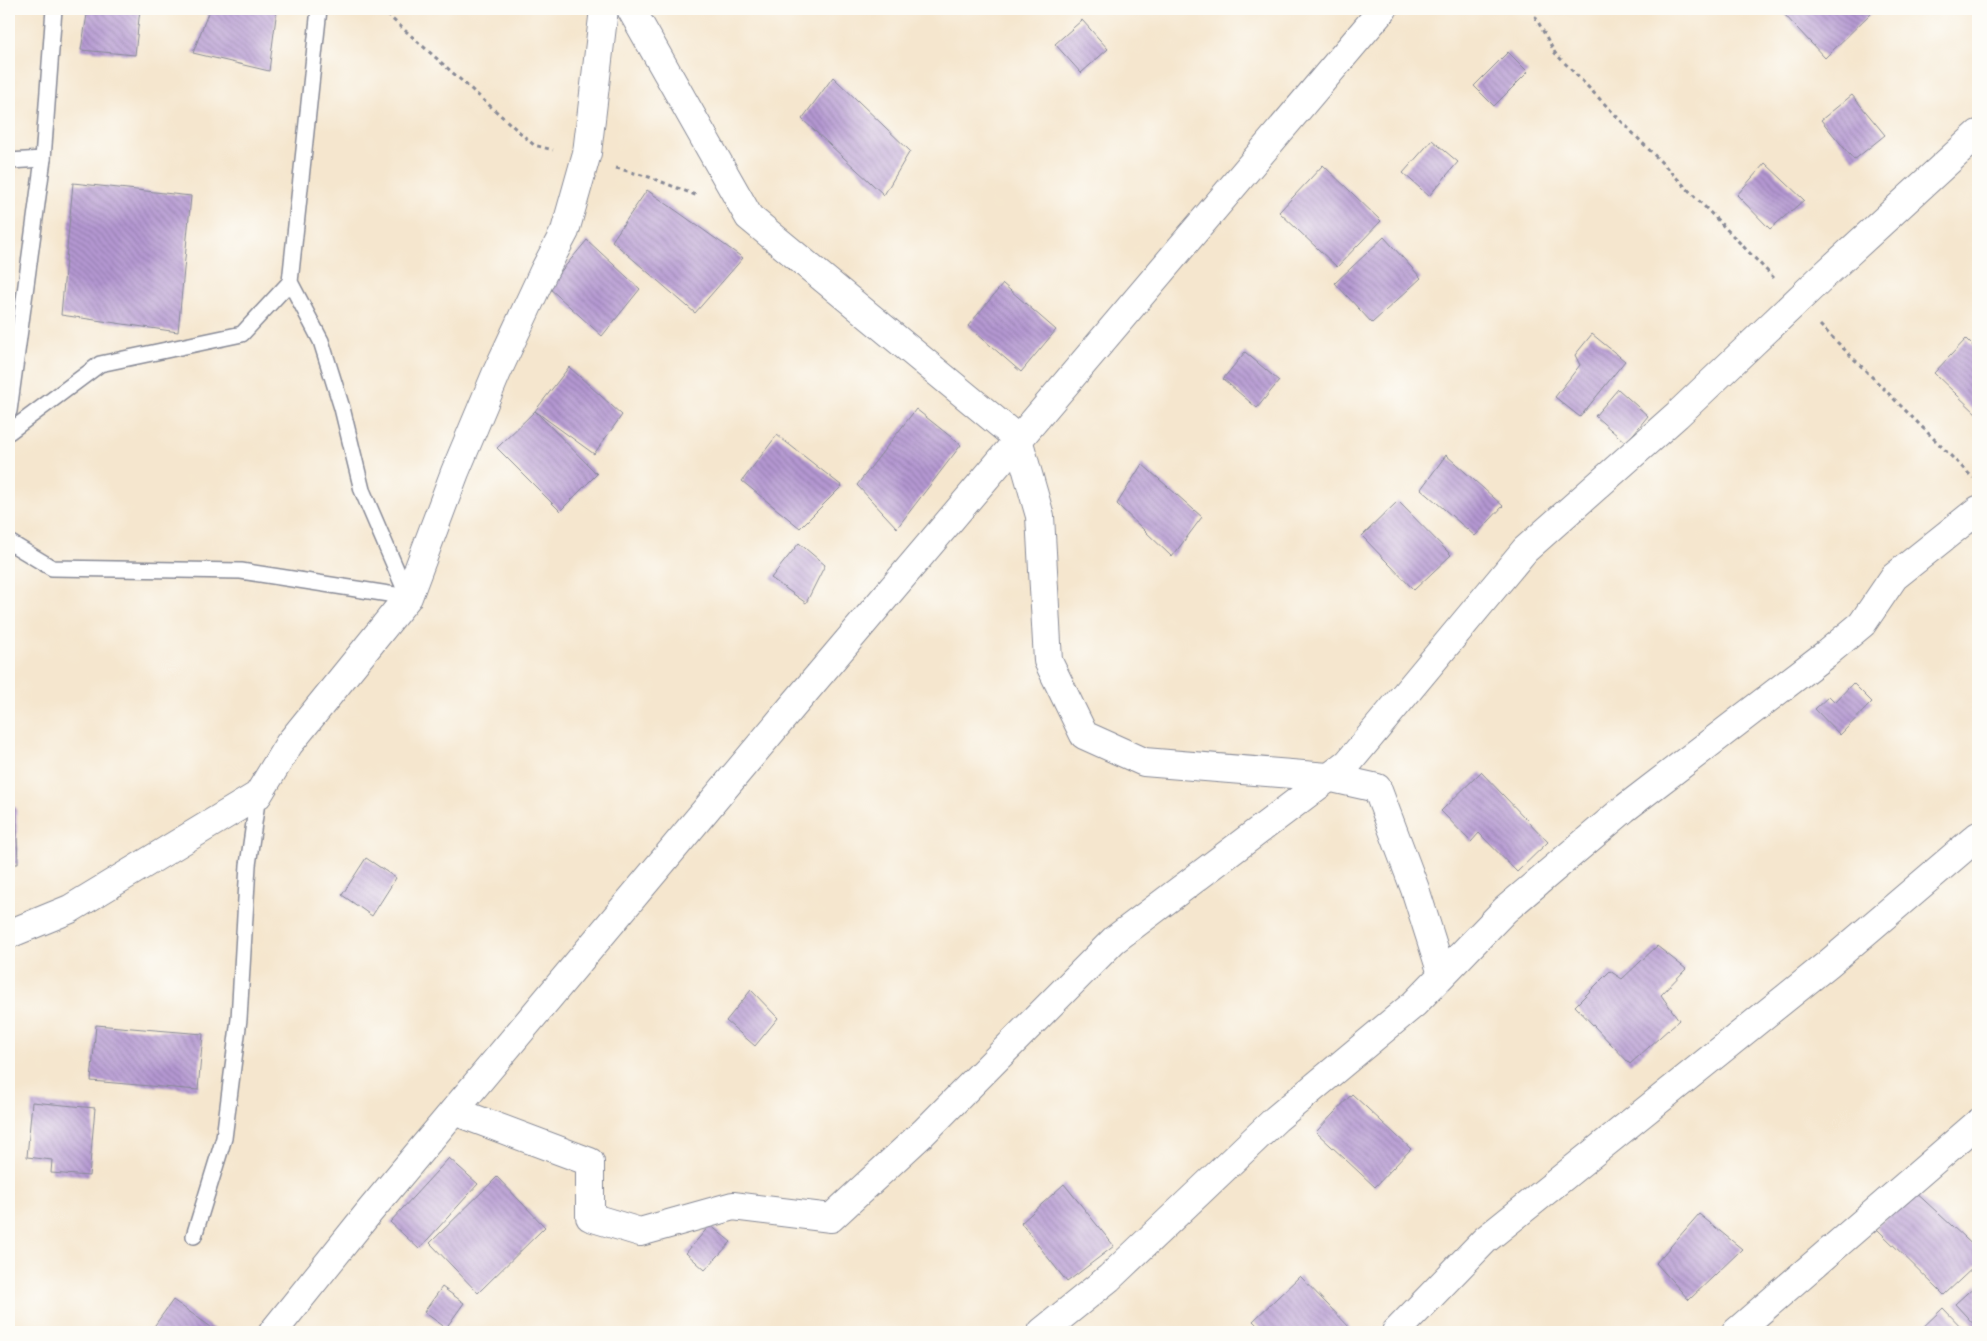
<svg xmlns="http://www.w3.org/2000/svg" width="1987" height="1341" font-family="'Balsamiq Sans',sans-serif">
<style>
.building{fill:url(#building-back-hatch)}
.lines{fill:none;stroke-linecap:round;stroke-linejoin:round}
.service-casing{stroke:#888a96;stroke-width:18}
.minor-casing{stroke:#888a96;stroke-width:30}
.path{stroke:#888a96;stroke-width:3;stroke-dasharray:4 4;stroke-linecap:butt}
.service{stroke:#fff;stroke-width:15}
.minor{stroke:#fff;stroke-width:28}
</style>
<defs>
<pattern id="building-back-hatch" width="6" height="6" patternUnits="userSpaceOnUse" patternTransform="scale(1.25)"><rect width="6" height="6" fill="#b497d1"/><path d="M-1 5l2 2M0 0l6 6M5-1l2 2" fill="none" stroke="#927cad"/></pattern>
</defs>
<rect width="100%" height="100%" fill="#fdfcf7"/>
<filter id="ink" filterUnits="userSpaceOnUse"><feTurbulence type="fractalNoise" baseFrequency=".02" numOctaves="2"/><feDisplacementMap in="SourceGraphic" scale="10" xChannelSelector="R" yChannelSelector="G"/><feConvolveMatrix kernelMatrix="1 2 1 2 8 2 1 2 1" color-interpolation-filters="sRGB"/></filter>
<filter id="wash" filterUnits="userSpaceOnUse"><feTurbulence type="fractalNoise" baseFrequency=".0096" numOctaves="4" result="noise"/><feDisplacementMap in="SourceGraphic" scale="20" xChannelSelector="R" yChannelSelector="G"/><feGaussianBlur stdDeviation="1.12" result="paint"/><feColorMatrix in="noise" values="0 0 0 0 0 0 0 0 0 0 0 0 0 0 0 0 0 1.4 0 .05"/><feComposite in="paint" operator="in"/></filter>
<g filter="url(#wash)">
<rect width="100%" height="100%" fill="#f5e6ce"/>
<g id="blocks">
<g class="building">
<polygon points="88,9 140,9 135,55 81,50"/>
<polygon points="214,9 277,9 269,71 193,53 208,13"/>
<polygon points="1787,9 1871,9 1873,11 1825,58 1783,13"/>
<polygon points="1082,20 1108,49 1081,73 1055,44"/>
<polygon points="1508,52 1528,72 1494,106 1474,86"/>
<polygon points="833,77 910,151 884,195 802,119"/>
<polygon points="1852,95 1885,135 1854,160 1821,120"/>
<polygon points="1432,140 1458,162 1429,196 1403,173"/>
<polygon points="1765,163 1804,200 1770,229 1737,195"/>
<polygon points="1323,165 1381,221 1337,267 1279,212"/>
<polygon points="73,183 191,196 178,332 61,315"/>
<polygon points="647,190 743,258 695,313 612,241"/>
<polygon points="1384,237 1421,278 1372,323 1335,283"/>
<polygon points="587,240 640,289 602,336 548,287"/>
<polygon points="1003,284 1056,330 1021,372 968,326"/>
<polygon points="1592,334 1625,361 1580,417 1555,397 1580,365 1575,355"/>
<polygon points="1966,339 1978,351 1978,415 1934,373"/>
<polygon points="1245,352 1279,381 1257,408 1223,379"/>
<polygon points="569,367 622,415 594,454 535,411 597,474 560,511 497,448 535,411"/>
<polygon points="1618,389 1648,416 1626,443 1595,416"/>
<polygon points="916,409 961,445 897,528 857,485"/>
<polygon points="777,435 842,486 800,528 742,481"/>
<polygon points="1446,455 1503,506 1475,536 1421,489"/>
<polygon points="1142,464 1202,517 1172,557 1117,504"/>
<polygon points="1398,501 1451,555 1414,590 1362,536"/>
<polygon points="799,543 825,565 806,603 771,578"/>
<polygon points="1853,683 1872,702 1840,735 1815,709 1829,696 1835,702"/>
<polygon points="1481,772 1548,842 1517,872 1479,833 1471,842 1441,811"/>
<polygon points="9,807 16,807 18,864 9,864"/>
<polygon points="366,858 396,878 372,916 342,895"/>
<polygon points="1657,946 1686,969 1661,995 1679,1020 1630,1064 1575,1006 1610,971 1622,979"/>
<polygon points="751,990 778,1018 755,1046 726,1021"/>
<polygon points="96,1025 203,1034 198,1090 91,1081"/>
<polygon points="1352,1094 1411,1149 1375,1187 1316,1132"/>
<polygon points="32,1102 95,1108 89,1176 51,1173 52,1160 27,1157"/>
<polygon points="449,1158 478,1184 419,1249 390,1222"/>
<polygon points="497,1177 545,1227 478,1293 430,1243"/>
<polygon points="1064,1184 1114,1246 1067,1282 1021,1223"/>
<polygon points="1912,1189 1978,1250 1978,1263 1944,1295 1876,1228"/>
<polygon points="1699,1214 1742,1249 1689,1300 1656,1263"/>
<polygon points="710,1225 731,1242 705,1270 686,1253"/>
<polygon points="1300,1276 1354,1332 1264,1332 1253,1321"/>
<polygon points="1978,1283 1978,1329 1955,1304"/>
<polygon points="442,1287 464,1303 446,1328 424,1312"/>
<polygon points="173,1300 218,1332 150,1332"/>
<polygon points="1943,1308 1966,1332 1918,1332"/>
</g>
</g>
</g>
<g filter="url(#ink)">
<use href="#blocks" fill-opacity="0" stroke="#888a96" stroke-width="1"/>
<g class="lines">
<defs>
<g id="service">
<polyline points="319,9 290,282 321,341 342,408 362,490 408,597"/>
<polyline points="9,161 43,159 54,9"/>
<polyline points="9,411 43,159"/>
<polyline points="9,432 100,364 242,334 290,282"/>
<polyline points="9,542 52,568 241,571 408,597"/>
<polyline points="194,1236 224,1138 239,1019 248,865 258,795"/>
</g>
<g id="minor">
<polyline points="631,9 749,217 1018,439 1040,516 1048,661 1084,735 1144,762 1328,777 1377,788 1415,889 1442,974"/>
<polyline points="9,934 70,909 258,795 289,744 408,597 455,472 497,372 544,271 565,231 587,153 604,9"/>
<polyline points="454,1111 590,1162 590,1217 640,1232 733,1206 831,1218 924,1132 1114,940 1348,763 1525,550 1677,415 1818,281 1978,134"/>
<polyline points="273,1332 370,1211 792,707 1383,9"/>
<polyline points="1042,1332 1109,1278 1276,1119 1414,1004 1505,910 1624,809 1826,654 1862,624 1894,577 1978,510"/>
<polyline points="1396,1332 1485,1240 1828,964 1978,836"/>
<polyline points="1736,1332 1978,1123"/>
</g>
</defs>
<use href="#service" class="service-casing"/>
<use href="#minor" class="minor-casing"/>
<g class="path">
<polyline points="381,9 534,145 553,150"/>
<polyline points="1531,9 1555,53 1774,278"/>
<polyline points="616,168 649,177 698,196"/>
<polyline points="1820,325 1973,478"/>
</g>
<use href="#service" class="service"/>
<use href="#minor" class="minor"/>
</g>
</g>
<rect width="1987" height="1341" fill="none" stroke="#fdfcf7" stroke-width="30"/>
</svg>
